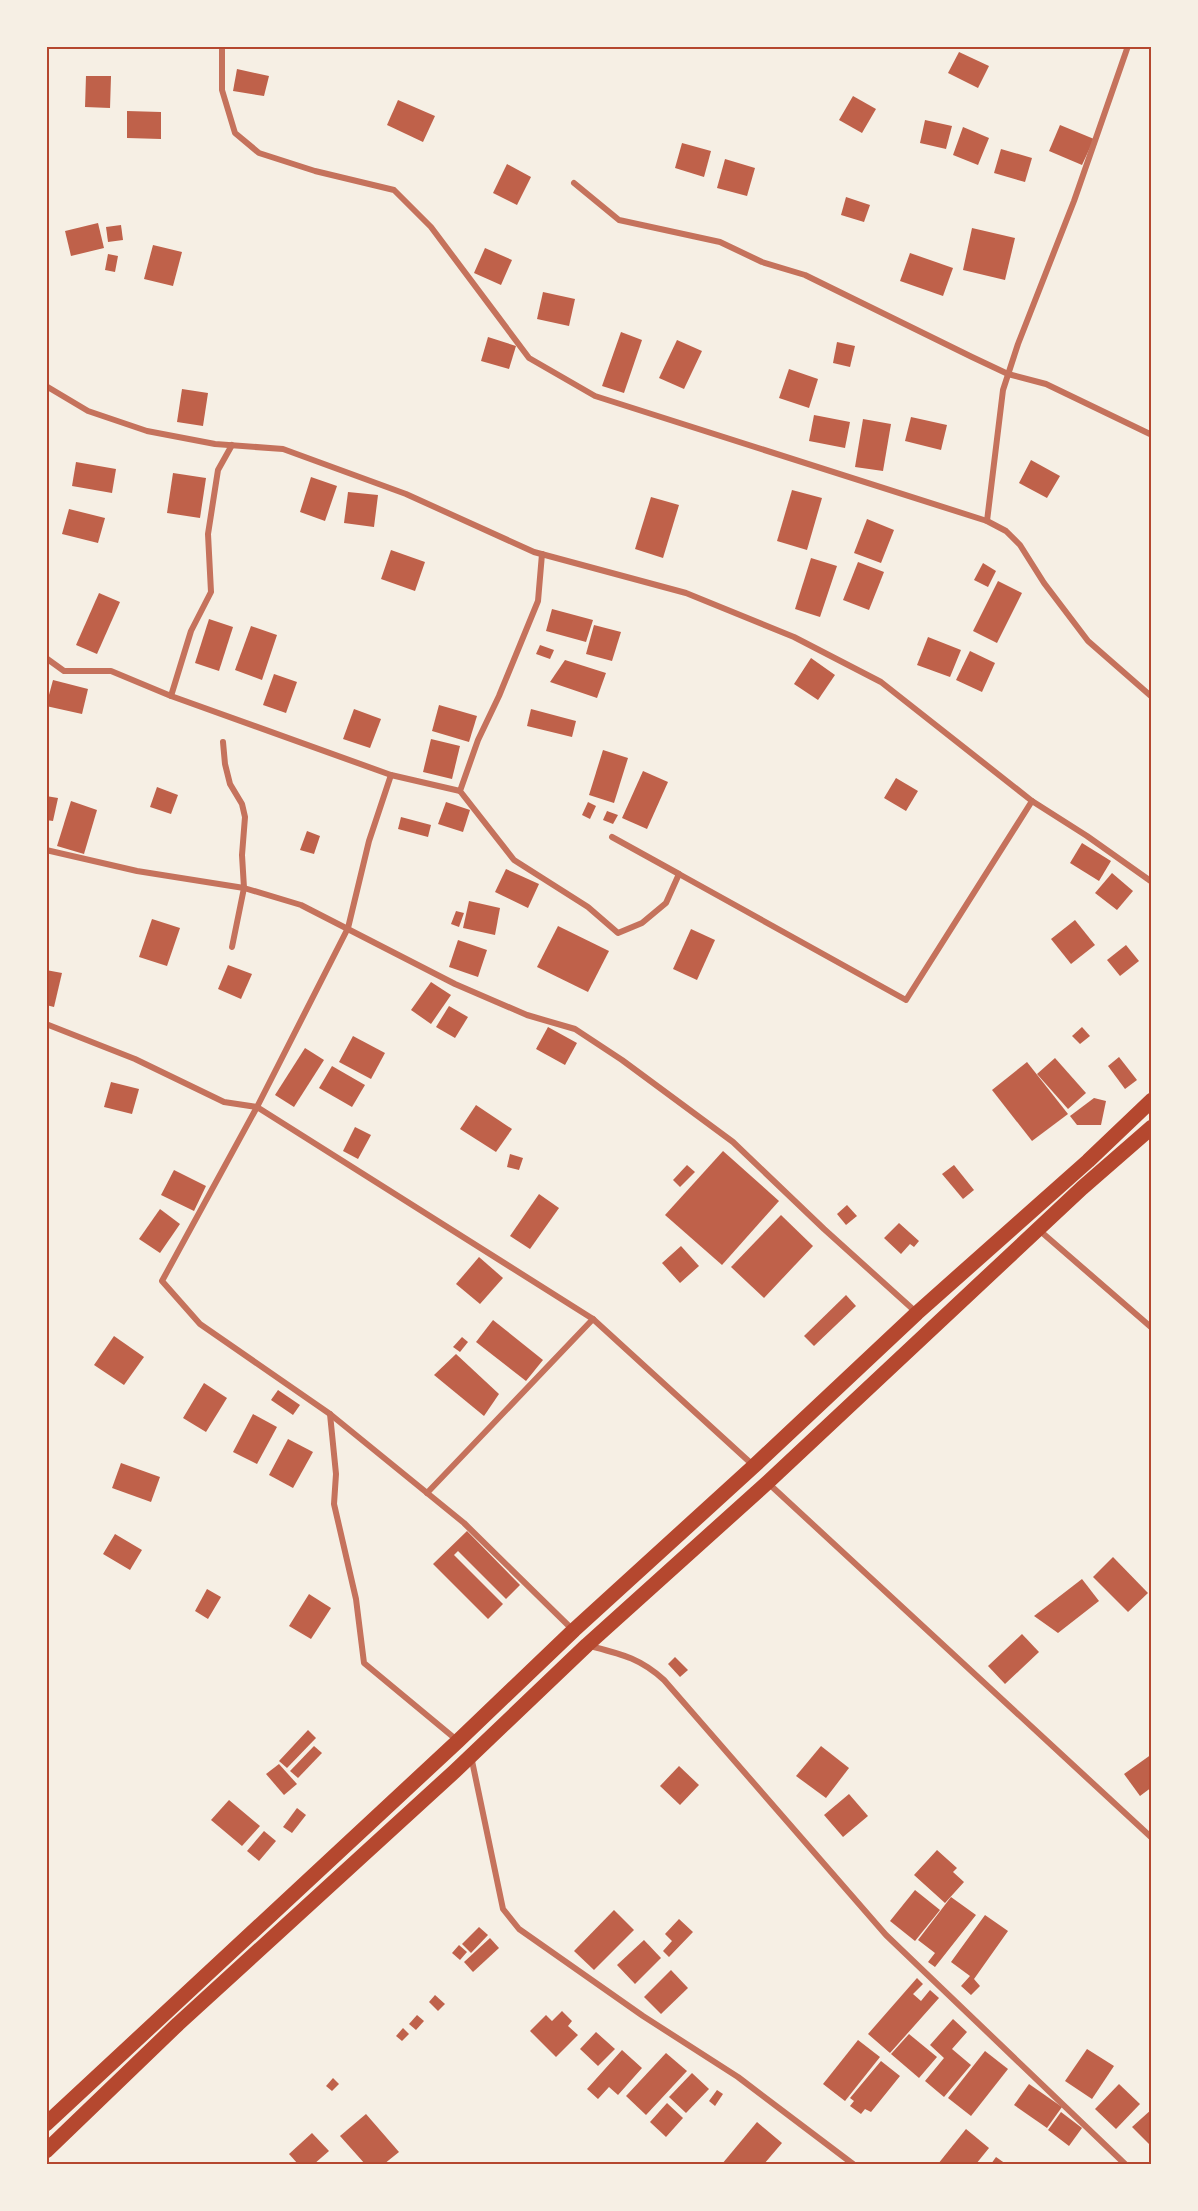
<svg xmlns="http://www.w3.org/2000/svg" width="1198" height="2211" font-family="Figtree,sans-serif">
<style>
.building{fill:#bf614a}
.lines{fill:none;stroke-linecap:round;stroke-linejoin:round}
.minor{stroke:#c5725c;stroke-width:6}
.trunk{stroke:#b5482f;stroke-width:15}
.neatline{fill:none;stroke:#b5482f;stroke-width:2}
</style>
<rect width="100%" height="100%" fill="#f6efe4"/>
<g class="building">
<polygon points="959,52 989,66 978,88 948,73"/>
<polygon points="237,69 269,76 264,96 233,91"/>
<polygon points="86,76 111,76 110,108 85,107"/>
<polygon points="853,96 876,109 862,133 839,120"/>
<polygon points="398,100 435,116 423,142 387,125"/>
<polygon points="127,111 161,112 161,139 127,138"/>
<polygon points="925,120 952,126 946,149 920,143"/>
<polygon points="1060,125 1094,139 1082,165 1049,151"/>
<polygon points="963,127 989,138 978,165 953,155"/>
<polygon points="682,143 711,151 704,177 675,168"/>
<polygon points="1001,149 1032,158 1025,182 994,173"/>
<polygon points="725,159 755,168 747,196 717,188"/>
<polygon points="507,164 531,177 517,205 493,193"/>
<polygon points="846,197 870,205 864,222 841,215"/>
<polygon points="98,223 104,248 71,256 65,231"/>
<polygon points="121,225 123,240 108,242 106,227"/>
<polygon points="972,228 1015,238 1005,280 963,270"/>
<polygon points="153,245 182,252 173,286 144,279"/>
<polygon points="485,248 512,260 501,285 474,273"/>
<polygon points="910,253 953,268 943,296 900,281"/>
<polygon points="108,254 118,256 115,272 105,270"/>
<polygon points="543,292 575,299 569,326 537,319"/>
<polygon points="621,332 642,340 624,393 602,386"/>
<polygon points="488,337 516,346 509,369 481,361"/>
<polygon points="677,340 702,351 684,389 659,378"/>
<polygon points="837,342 855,346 850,367 833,363"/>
<polygon points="789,369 818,379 809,408 779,398"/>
<polygon points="182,389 208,393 203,426 177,422"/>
<polygon points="814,415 850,422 845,448 809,441"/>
<polygon points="911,417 947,425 941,450 905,441"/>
<polygon points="863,419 891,424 883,471 855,467"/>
<polygon points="1031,460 1060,476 1047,498 1019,483"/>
<polygon points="76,462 116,469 112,493 72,486"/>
<polygon points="173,473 206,478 200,518 167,513"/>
<polygon points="311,477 337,486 325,521 300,512"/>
<polygon points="792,490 822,498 807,550 777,541"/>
<polygon points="348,492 378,495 374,527 344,523"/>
<polygon points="651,497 679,505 663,558 635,549"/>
<polygon points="69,509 105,518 98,543 62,534"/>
<polygon points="867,519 894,530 881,563 854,553"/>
<polygon points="391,550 425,562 415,591 381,579"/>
<polygon points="811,558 837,566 820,617 795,609"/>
<polygon points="858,562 884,572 869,610 843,600"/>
<polygon points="983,563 996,571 988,587 974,580"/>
<polygon points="998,581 1022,593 997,643 973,631"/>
<polygon points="99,593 120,602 97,654 76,645"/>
<polygon points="552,609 593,620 586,642 546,631"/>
<polygon points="209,619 233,627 219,671 195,663"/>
<polygon points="594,625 621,632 612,661 586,654"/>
<polygon points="251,626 277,635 262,680 235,670"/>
<polygon points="928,637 961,650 950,677 917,665"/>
<polygon points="540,645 554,650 550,659 536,654"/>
<polygon points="970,651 995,663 982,692 956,680"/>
<polygon points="811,658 835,675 818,700 794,684"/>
<polygon points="565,660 606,673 597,698 550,682"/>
<polygon points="274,674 297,682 286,713 263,705"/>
<polygon points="53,680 88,689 82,714 46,706"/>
<polygon points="439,705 477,716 469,742 432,731"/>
<polygon points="354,709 381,719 370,748 343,739"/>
<polygon points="531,709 576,721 572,737 527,726"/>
<polygon points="431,739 460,746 452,779 423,772"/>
<polygon points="603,750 628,758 614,803 589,795"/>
<polygon points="643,771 668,782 647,829 622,818"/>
<polygon points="896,778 918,791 906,811 884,798"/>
<polygon points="157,787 178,795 171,814 150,807"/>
<polygon points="46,796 58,798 53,821 46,820"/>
<polygon points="71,801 97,810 84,854 57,846"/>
<polygon points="446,802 470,810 463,832 438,824"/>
<polygon points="588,802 596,806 590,819 582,815"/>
<polygon points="607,811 618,815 613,824 603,820"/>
<polygon points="401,817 431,825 428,837 398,829"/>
<polygon points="307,831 320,836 314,854 300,850"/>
<polygon points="1082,843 1111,861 1099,881 1070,863"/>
<polygon points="506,869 539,884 528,908 495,892"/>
<polygon points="1112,873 1133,891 1117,910 1095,893"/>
<polygon points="469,901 500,908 495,935 463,928"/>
<polygon points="456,911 464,913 459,927 451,924"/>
<polygon points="152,919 180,928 167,966 139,957"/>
<polygon points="1075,920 1095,945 1071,964 1051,939"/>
<polygon points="558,926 609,951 588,992 537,967"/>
<polygon points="691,929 715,940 697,980 673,969"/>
<polygon points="458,940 487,950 478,977 449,967"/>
<polygon points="1126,945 1139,961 1120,976 1107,960"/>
<polygon points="228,965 252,974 241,999 218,989"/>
<polygon points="46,970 62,973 54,1007 46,1005"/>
<polygon points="431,982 451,995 431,1024 411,1010"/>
<polygon points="449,1006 468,1017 455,1038 436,1027"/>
<polygon points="548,1027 577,1043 565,1065 536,1049"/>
<polygon points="1082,1027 1090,1036 1080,1044 1072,1036"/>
<polygon points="353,1036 385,1053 371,1079 339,1062"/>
<polygon points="305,1048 324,1060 294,1107 275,1095"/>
<polygon points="1119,1057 1137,1080 1125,1089 1108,1066"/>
<polygon points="1055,1058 1086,1093 1068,1109 1037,1074"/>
<polygon points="1027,1062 1068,1114 1032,1141 992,1090"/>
<polygon points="332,1066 365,1085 352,1107 319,1088"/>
<polygon points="111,1082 139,1089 132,1114 104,1107"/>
<polygon points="1094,1098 1106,1101 1101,1125 1077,1125 1070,1116"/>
<polygon points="476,1105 512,1129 496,1152 460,1129"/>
<polygon points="355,1127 371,1135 358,1159 343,1151"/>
<polygon points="723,1151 779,1201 722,1265 665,1215"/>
<polygon points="510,1154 523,1158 519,1170 507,1167"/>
<polygon points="687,1165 695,1172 680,1187 673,1180"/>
<polygon points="954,1165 974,1190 963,1199 942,1174"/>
<polygon points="174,1170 206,1186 194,1211 161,1195"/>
<polygon points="539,1194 559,1208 530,1249 510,1236"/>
<polygon points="847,1205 857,1216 846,1225 837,1214"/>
<polygon points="160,1209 180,1224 160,1253 139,1239"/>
<polygon points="781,1215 813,1246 764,1298 731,1267"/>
<polygon points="899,1223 919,1241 914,1247 910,1244 901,1254 884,1238"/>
<polygon points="681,1246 699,1266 680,1283 662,1263"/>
<polygon points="479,1257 503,1278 480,1304 456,1284"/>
<polygon points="846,1295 856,1306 814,1346 804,1336"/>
<polygon points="493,1320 543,1360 526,1381 476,1342"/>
<polygon points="114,1336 144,1357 124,1385 94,1365"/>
<polygon points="462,1337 468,1342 460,1352 453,1347"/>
<polygon points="456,1354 499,1394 484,1416 434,1375"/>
<polygon points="204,1383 227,1398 206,1432 183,1418"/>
<polygon points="278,1390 300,1405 293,1415 271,1400"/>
<polygon points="253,1414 277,1427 257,1464 233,1452"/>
<polygon points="288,1439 313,1452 293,1488 269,1475"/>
<polygon points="121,1463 160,1477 151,1502 112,1488"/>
<polygon points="467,1531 520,1585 506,1599 458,1551 454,1555 503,1604 488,1619 433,1564"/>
<polygon points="115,1534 142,1550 130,1570 103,1554"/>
<polygon points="1113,1557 1148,1593 1128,1612 1093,1577"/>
<polygon points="1082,1579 1099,1601 1058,1633 1034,1616"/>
<polygon points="207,1589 221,1597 208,1619 195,1611"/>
<polygon points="309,1594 331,1608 311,1639 289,1626"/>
<polygon points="1022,1634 1039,1652 1005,1684 988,1666"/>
<polygon points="675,1657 688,1670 680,1677 668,1664"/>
<polygon points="308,1730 316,1738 287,1768 279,1761"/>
<polygon points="314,1746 322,1753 298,1778 290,1771"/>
<polygon points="821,1746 849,1768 826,1798 796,1776"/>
<polygon points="1152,1754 1152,1787 1140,1796 1124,1774"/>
<polygon points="279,1764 297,1784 284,1795 266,1774"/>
<polygon points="679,1766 699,1785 680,1805 660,1786"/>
<polygon points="849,1794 868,1816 843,1837 824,1815"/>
<polygon points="229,1800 260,1826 242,1846 211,1820"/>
<polygon points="297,1808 306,1815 292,1833 283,1827"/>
<polygon points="264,1831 276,1841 259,1861 247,1851"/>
<polygon points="937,1850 957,1868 953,1872 964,1882 945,1903 914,1875"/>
<polygon points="915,1890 940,1910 915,1941 890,1921"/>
<polygon points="951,1897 976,1915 935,1967 928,1962 935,1953 918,1940"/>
<polygon points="614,1910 634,1930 594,1970 574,1951"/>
<polygon points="985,1915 1008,1931 974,1979 980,1986 971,1995 961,1986 970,1976 951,1962"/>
<polygon points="679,1919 693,1932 669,1957 663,1951 672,1941 665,1934"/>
<polygon points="479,1927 488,1935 471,1953 462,1944"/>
<polygon points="490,1938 499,1948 473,1972 464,1962"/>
<polygon points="644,1940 661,1958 635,1984 617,1965"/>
<polygon points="459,1945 467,1952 460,1960 452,1953"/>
<polygon points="671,1970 688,1988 661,2014 644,1997"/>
<polygon points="917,1978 923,1984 913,1994 921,2001 930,1990 939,1998 890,2053 868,2034"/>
<polygon points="435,1995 445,2004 438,2011 429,2002"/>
<polygon points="562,2011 572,2021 568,2026 578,2035 556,2057 530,2031 546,2015 552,2021"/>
<polygon points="417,2015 424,2021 416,2030 409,2024"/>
<polygon points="953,2019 967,2032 952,2049 971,2065 944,2097 925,2081 944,2058 930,2045"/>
<polygon points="403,2028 409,2034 402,2041 396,2036"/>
<polygon points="596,2032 615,2049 598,2066 580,2049"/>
<polygon points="909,2034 937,2057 919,2078 891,2054"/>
<polygon points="858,2040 880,2057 845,2101 823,2084"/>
<polygon points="1087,2049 1114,2066 1092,2099 1065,2081"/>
<polygon points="622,2050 642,2068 618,2095 609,2087 598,2099 587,2089"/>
<polygon points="985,2051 1008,2069 971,2116 948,2098"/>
<polygon points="666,2053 687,2071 646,2115 626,2096"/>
<polygon points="881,2061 900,2076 871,2112 865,2109 861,2114 850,2106 854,2101 850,2098"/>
<polygon points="692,2073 709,2089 686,2113 669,2097"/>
<polygon points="333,2078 339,2084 332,2091 326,2086"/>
<polygon points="1029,2084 1062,2107 1047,2128 1014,2105"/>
<polygon points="1119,2084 1140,2104 1116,2129 1095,2109"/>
<polygon points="717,2090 723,2094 715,2106 709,2101"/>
<polygon points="667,2103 683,2118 666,2137 650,2122"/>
<polygon points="1152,2109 1152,2147 1132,2127"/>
<polygon points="1061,2112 1082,2128 1069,2146 1048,2130"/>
<polygon points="366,2114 399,2152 384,2164 365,2164 340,2136"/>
<polygon points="757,2122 782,2143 764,2164 722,2164"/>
<polygon points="966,2129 989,2148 976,2164 938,2164"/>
<polygon points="312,2133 329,2151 314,2164 298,2164 289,2154"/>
<polygon points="996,2157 1006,2164 991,2164"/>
</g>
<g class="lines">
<g class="minor">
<polyline points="222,46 222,90 235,133 259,153 315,171 394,190 431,227 529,358 595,396 987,521 1006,531 1020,545 1044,583 1088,641 1152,697"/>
<polyline points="574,183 619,220 720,242 762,262 805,275 972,357 1008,374 1046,384 1152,435"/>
<polyline points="46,386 88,411 147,431 215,444 283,449 406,494 534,552 686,593 794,637 881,682 1032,801 1087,836 1152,882"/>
<polyline points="232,445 218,470 208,534 211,592 191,631 171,696 391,775 460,791"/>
<polyline points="987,521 1003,390 1018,344 1074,201 1128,46"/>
<polyline points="542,554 538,601 499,696 478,740 460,791 514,860 588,907 618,933 642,923 666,903 679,874 612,837"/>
<polyline points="46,658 64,671 111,671 171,696"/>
<polyline points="223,742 225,764 230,784 242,804 245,817 242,855 244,888 232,947"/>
<polyline points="391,775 369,841 348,928 257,1107 162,1281 200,1324 330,1414 464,1523 573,1630"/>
<polyline points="46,850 137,871 244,888 301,905 455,984 527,1015 575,1029 622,1060 733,1142 824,1229 916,1312"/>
<polyline points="679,874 906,1000 1032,801"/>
<polyline points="46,1024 135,1059 224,1102 257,1107 593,1319 427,1493"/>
<polyline points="1039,1230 1152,1328"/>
<polyline points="593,1319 754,1466"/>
<polyline points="330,1414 336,1474 334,1504 356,1599 364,1663 458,1741"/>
<polyline points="768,1483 1152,1838"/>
<path d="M590,1646C621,1654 640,1658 664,1680L886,1935L1125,2164"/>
<polyline points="471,1756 503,1909 519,1929 643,2016 738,2077 853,2164"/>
</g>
<g class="trunk">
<polyline points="46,2124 458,1741 574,1630 754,1466 917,1313 1088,1161 1152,1100"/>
<polyline points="46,2151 178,2024 455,1771 587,1645 768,1482 1082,1188 1152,1127"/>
</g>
</g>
<rect width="1198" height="2211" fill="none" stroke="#f6efe4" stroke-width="96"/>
<rect x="48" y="48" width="1102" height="2115" class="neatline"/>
</svg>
